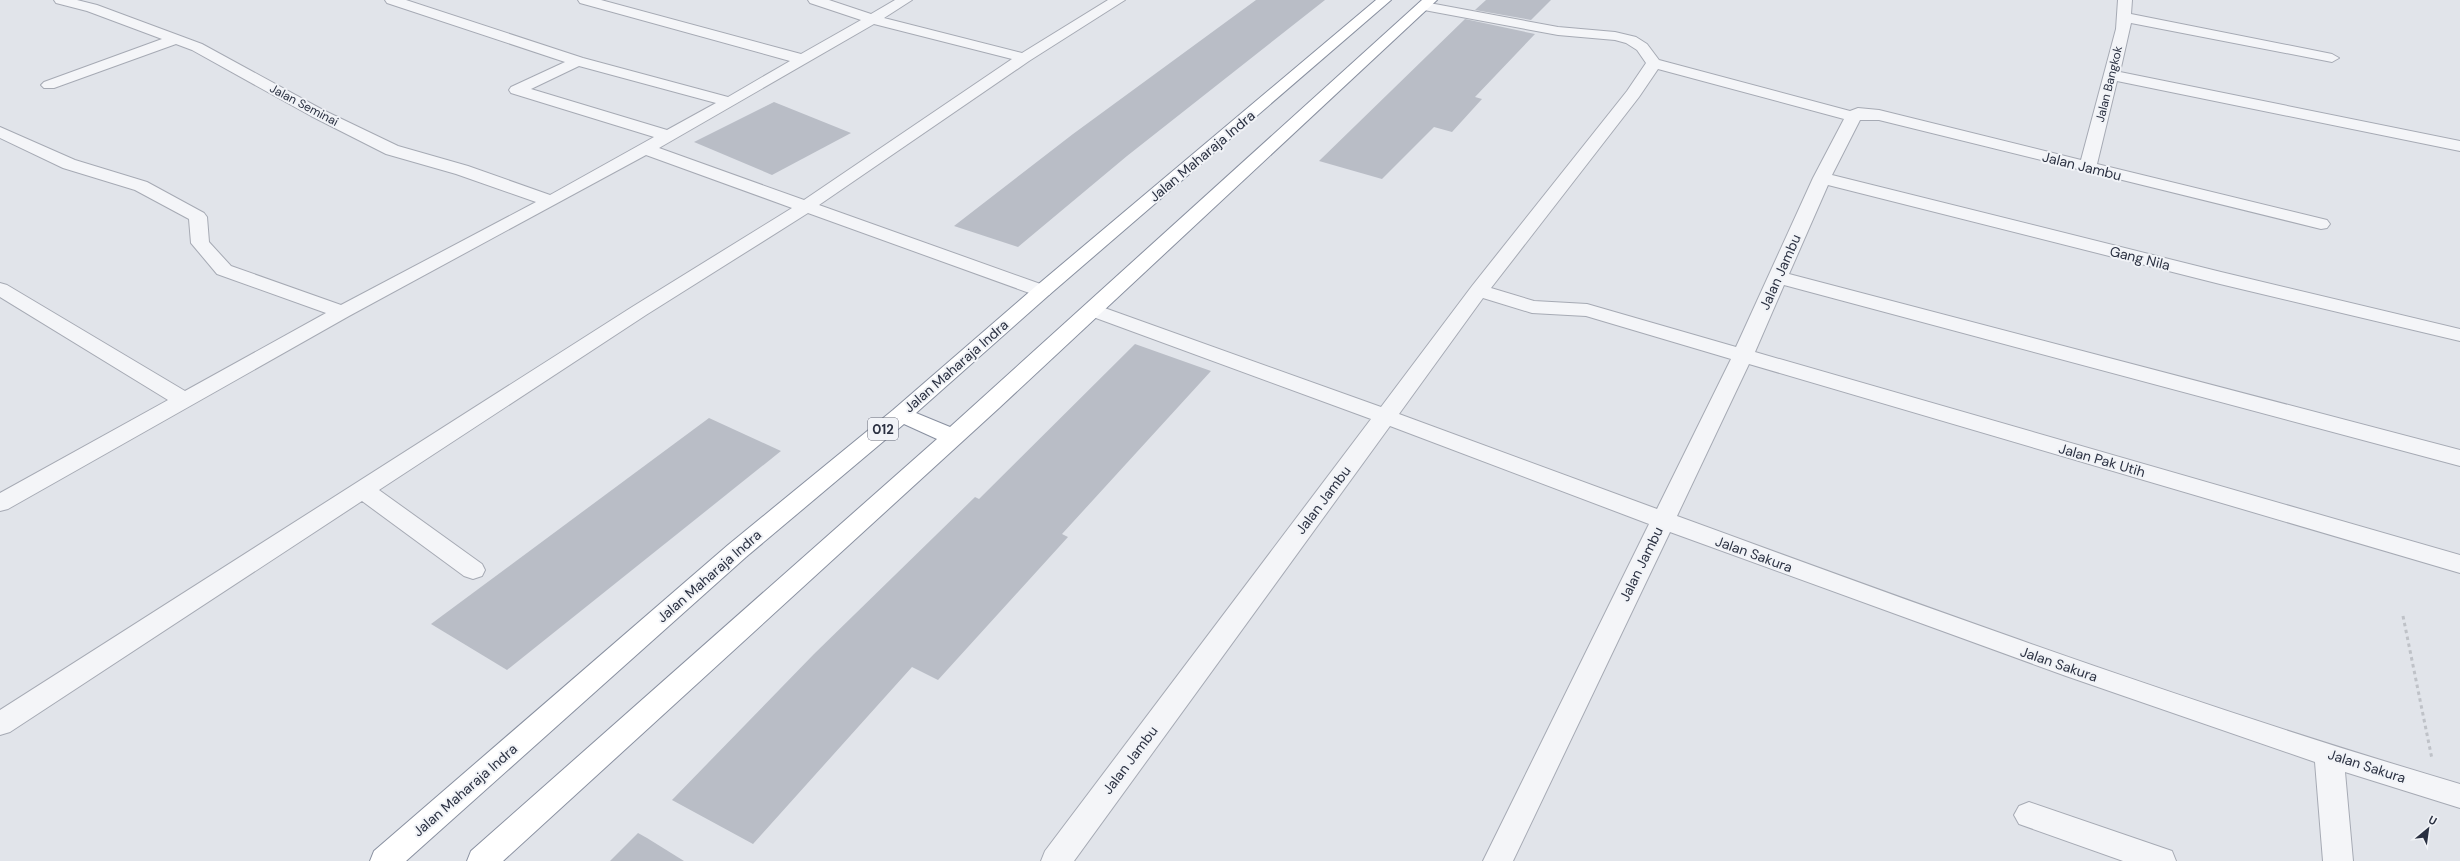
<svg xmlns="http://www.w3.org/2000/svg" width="2460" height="861" font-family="'DM Sans',sans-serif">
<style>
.building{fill:#b9bdc6}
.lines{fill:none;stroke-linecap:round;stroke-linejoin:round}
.minor-casing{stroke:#a6aab4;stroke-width:2}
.highway-casing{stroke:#8990a0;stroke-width:2}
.path{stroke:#bfc2c8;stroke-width:3;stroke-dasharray:3.5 3.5;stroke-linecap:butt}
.minor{fill:#f4f5f8;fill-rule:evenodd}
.highway{fill:#fff;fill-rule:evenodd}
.labels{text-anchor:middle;stroke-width:4;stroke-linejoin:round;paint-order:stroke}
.far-street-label{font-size:12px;fill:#2a3041;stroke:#f1f3f7}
.shield{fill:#f1f3f7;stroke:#666a78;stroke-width:1}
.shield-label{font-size:13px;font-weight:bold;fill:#2a3041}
.street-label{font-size:14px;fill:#2a3041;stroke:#f1f3f7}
</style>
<rect width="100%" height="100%" fill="#e1e4ea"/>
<g class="building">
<polygon points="1256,0 1325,0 1127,156 1018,247 954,226 1073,134"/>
<polygon points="1486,0 1551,0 1531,20 1475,10"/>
<polygon points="1465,19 1535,34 1475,97 1482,99 1452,132 1434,127 1382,179 1319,161"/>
<polygon points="774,102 851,133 772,175 694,142"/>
<polygon points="1135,344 1211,371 1062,534 1068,537 938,680 912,667 753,844 672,800 814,654 975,497 979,499"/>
<polygon points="709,418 781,451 507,670 431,624"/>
<polygon points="638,833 647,838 684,861 610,861"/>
</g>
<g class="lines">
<defs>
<g id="minor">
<path d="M54,0H77L97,5L202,44L323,110L398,146L468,166L550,195L654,137L511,93L509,90L511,87L565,62L387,3L385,0H406L583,58L728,97L790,61L580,3L578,0H601L801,54L861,20L810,3L808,0H829L871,14L895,0H912L884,18L1022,53L1108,0H1125L1029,61L819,205L1049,287L1052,291L1049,295H1035L808,213L646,315L379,490L482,564L485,570L482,576L473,579L464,576L362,501L10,732L0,735V710L632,307L792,208L646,155L349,316L8,509L0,511V493L168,400L0,297V283L7,285L185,391L326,313L217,274L191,243L189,219L135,190L63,168L0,138V127L75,160L147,182L204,213L207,217L209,242L231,266L341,305L536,202L456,174L386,154L311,116L192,50L176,44L54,88H44L41,85L44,82L162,39L87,11L56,3ZM874,24L1012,59L804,200L659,148ZM579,66L716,103L667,130L531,89Z"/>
<path d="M2118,0H2132L2131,14L2332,54L2339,58L2332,62L2131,23L2120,72L2460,141V151L2117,81L2097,164L2327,220L2330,224L2327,228L2321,229L1879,120H1860L1832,175L2221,272L2460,329V341L2220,284L1828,185L1789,274L2460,450V466L1784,285L1755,352L2460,555V573L1749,364L1677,516C1936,611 2196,706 2460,784V808L2345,772L2353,861H2323L2315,762L2066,676L1670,532L1513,861H1483L1649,524L1390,426L1074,861H1041L1045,851L1371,419L1085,314L1082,310L1085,306L1092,304L1099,306L1381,407L1472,286L1627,91L1646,63L1637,50L1626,43L1615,40L1558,35L1424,10L1417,6L1419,3L1424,2L1558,27L1615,32L1636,37L1647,44L1659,60L1850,111L1858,108L1879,110L2081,160L2116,29ZM1658,69L1844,119L1813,178L1736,347L1587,304L1534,301L1491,288L1639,97ZM1483,298L1532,313L1586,316L1731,359L1657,509L1399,414Z"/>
<polygon points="2029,802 2172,851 2176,861 2123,861 2019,824 2014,815 2019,806"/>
</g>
<polygon id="highway" points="1376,0 1391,0 1049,295 916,413 950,427 1422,0 1437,0 999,408 503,861 467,861 471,851 937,439 904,424 746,557 406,861 370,861 374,851 728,545 893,410 1035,287"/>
</defs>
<use href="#minor" class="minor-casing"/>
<use href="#highway" class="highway-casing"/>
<polyline class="path" points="2403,616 2432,759"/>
<use href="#minor" class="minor"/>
<use href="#highway" class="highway"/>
</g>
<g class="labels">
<g class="far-street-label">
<text transform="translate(2109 84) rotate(-76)" y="4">Jalan Bangkok</text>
<text transform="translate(304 105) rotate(28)" y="4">Jalan Seminai</text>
</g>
<rect class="shield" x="868" y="418" width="30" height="22" rx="3"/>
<g class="shield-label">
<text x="883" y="434">012</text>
</g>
<g class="street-label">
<text transform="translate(1202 156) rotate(-40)" y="5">Jalan Maharaja Indra</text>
<text transform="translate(2082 166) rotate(14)" y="5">Jalan Jambu</text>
<text transform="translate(2140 258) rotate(14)" y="5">Gang Nila</text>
<text transform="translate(1780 272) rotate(-66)" y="5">Jalan Jambu</text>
<text transform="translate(956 366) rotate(-41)" y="5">Jalan Maharaja Indra</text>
<text transform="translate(2102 460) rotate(16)" y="5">Jalan Pak Utih</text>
<text transform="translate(1323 500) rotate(-53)" y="5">Jalan Jambu</text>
<text transform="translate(1754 554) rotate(20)" y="5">Jalan Sakura</text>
<text transform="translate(1641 564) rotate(-64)" y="5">Jalan Jambu</text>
<text transform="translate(709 576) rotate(-41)" y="5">Jalan Maharaja Indra</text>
<text transform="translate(2059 664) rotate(19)" y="5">Jalan Sakura</text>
<text transform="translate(1130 760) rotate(-53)" y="5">Jalan Jambu</text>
<text transform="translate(2367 766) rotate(18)" y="5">Jalan Sakura</text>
<text transform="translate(465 790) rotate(-41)" y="5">Jalan Maharaja Indra</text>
</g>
</g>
<g transform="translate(2428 829) rotate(29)" stroke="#f1f3f7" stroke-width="3" paint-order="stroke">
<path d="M0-3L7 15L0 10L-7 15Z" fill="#2a3041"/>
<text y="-6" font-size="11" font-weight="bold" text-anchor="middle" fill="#2a3041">U</text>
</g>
</svg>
